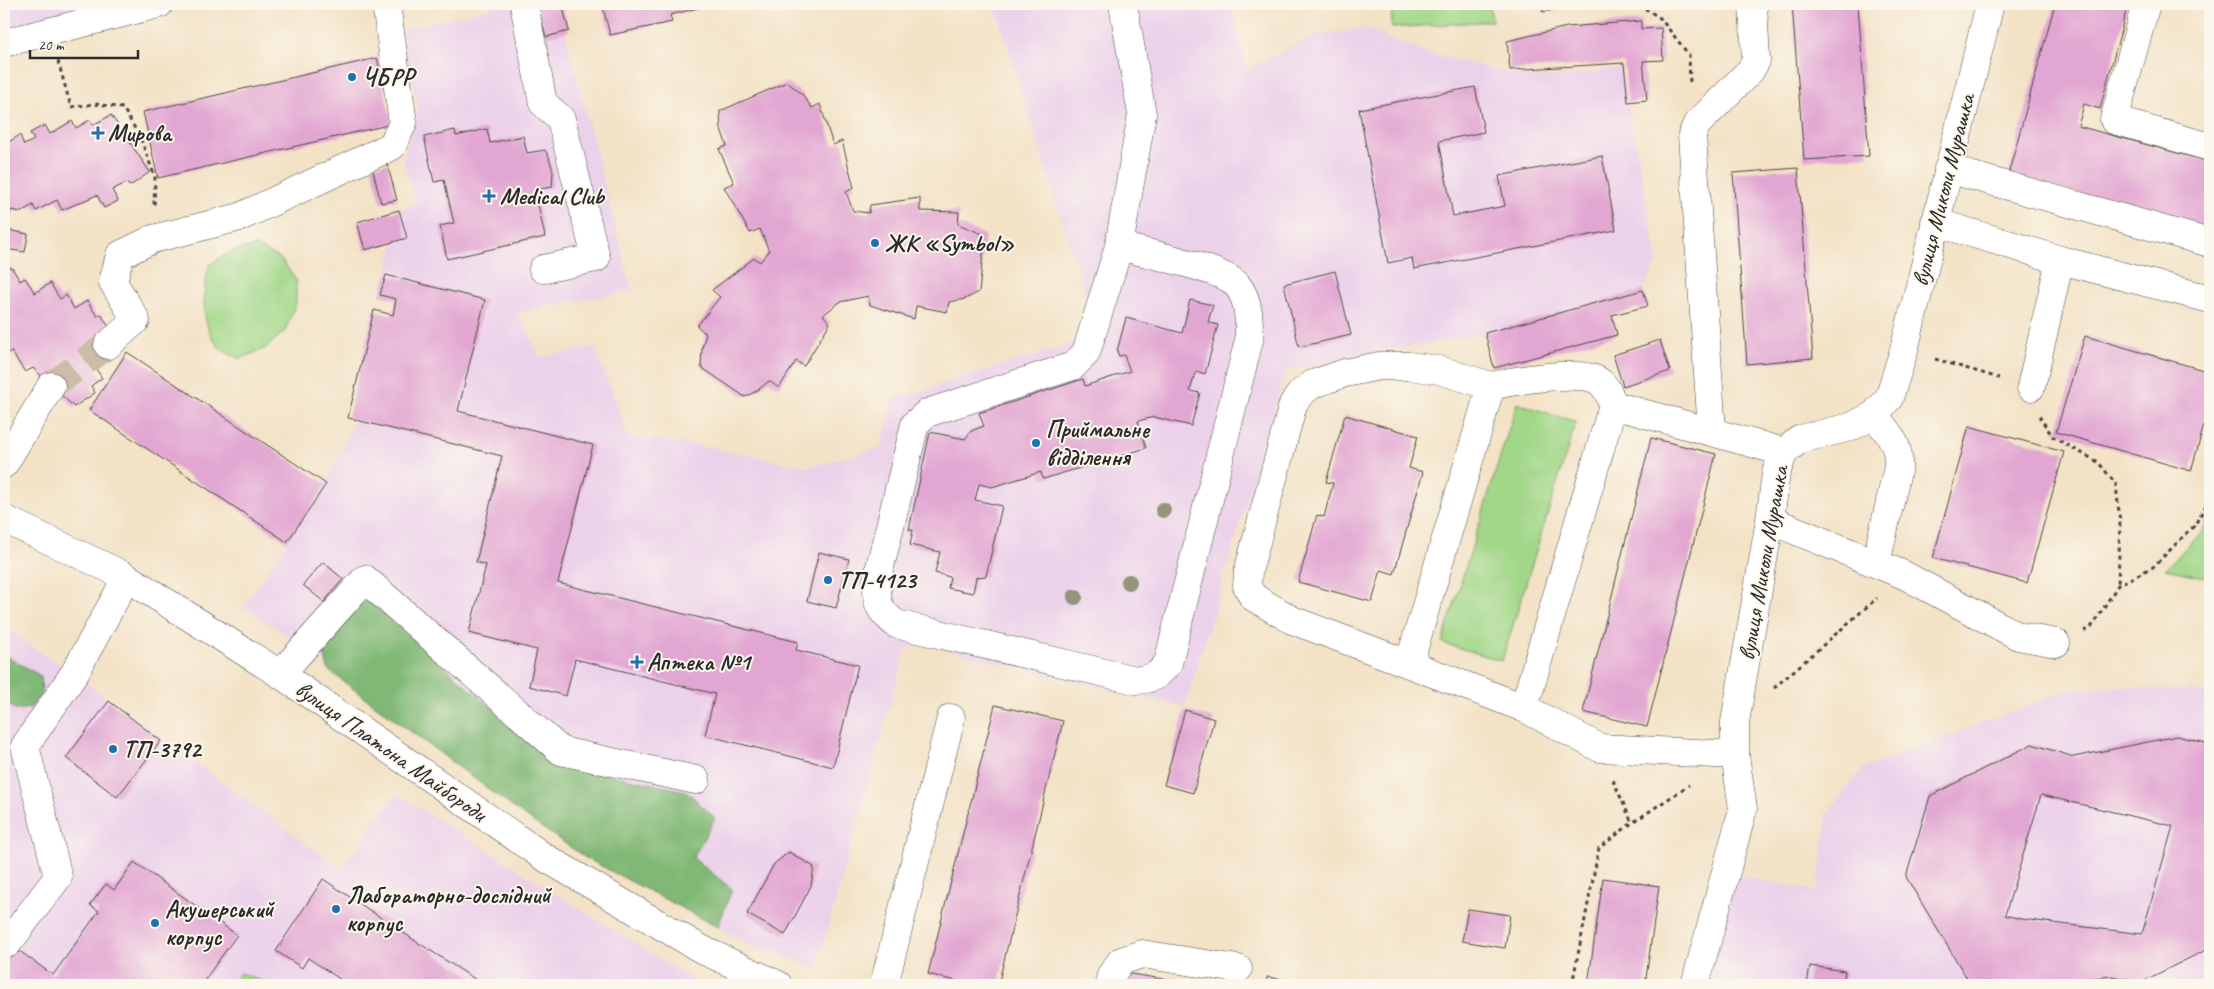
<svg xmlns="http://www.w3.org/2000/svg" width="2214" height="989" font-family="Caveat,sans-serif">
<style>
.built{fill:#ecd1ea}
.green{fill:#a1d788;stroke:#66815a}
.forest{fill:#80b874;stroke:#567250}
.building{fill:#e2a6d2;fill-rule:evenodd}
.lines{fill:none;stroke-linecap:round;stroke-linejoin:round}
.minor-tunnel{stroke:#cbbda7;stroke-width:28;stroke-dasharray:28 14;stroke-linecap:butt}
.minor-casing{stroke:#494642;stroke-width:29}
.path{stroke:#494642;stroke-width:3;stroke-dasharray:4 4;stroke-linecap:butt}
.minor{stroke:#fff;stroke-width:28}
.tree{fill:#95957d}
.poi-dot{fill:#1f6fb2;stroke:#fbf7ec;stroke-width:2}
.labels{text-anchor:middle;stroke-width:4;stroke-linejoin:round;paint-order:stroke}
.poi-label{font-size:24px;font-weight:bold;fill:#2b2b2b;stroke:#fbf7ec;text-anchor:start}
.street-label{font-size:24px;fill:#2b2b2b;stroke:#fbf7ec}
</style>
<rect width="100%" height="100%" fill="#fbf7ec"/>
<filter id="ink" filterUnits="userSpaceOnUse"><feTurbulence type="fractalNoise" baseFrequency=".02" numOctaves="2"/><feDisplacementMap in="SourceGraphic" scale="10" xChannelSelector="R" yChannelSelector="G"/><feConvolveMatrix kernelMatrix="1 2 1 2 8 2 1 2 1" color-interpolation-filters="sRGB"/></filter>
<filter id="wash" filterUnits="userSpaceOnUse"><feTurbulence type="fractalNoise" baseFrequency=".0096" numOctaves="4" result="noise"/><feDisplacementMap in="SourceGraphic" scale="20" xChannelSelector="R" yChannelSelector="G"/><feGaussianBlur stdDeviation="1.12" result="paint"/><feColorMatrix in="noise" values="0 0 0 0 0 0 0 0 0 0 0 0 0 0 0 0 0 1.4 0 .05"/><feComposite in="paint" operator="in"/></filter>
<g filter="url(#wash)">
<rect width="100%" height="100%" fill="#f3e2c6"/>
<g class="built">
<polygon points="4,4 114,4 4,31"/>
<polygon points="506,4 562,4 569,31 565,32 632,290 518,313 540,357 595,347 629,438 687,443 808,467 881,448 893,399 1074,343 1088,302 994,4 1231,4 1247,70 1310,37 1364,28 1427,53 1514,74 1553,77 1621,68 1658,262 1643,290 1485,333 1286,370 1185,707 921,644 906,649 816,969 774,951 763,952 586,858 522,814 328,670 323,659 243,607 326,484 355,421 348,418 374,310 393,314 396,299 380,295 391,257 399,210 417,203 403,160 418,109 402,30"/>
<polygon points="4,628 74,674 341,869 396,793 701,985 4,985"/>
<polygon points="2126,687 2210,692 2210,985 1705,985 1737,875 1817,891 1828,812 1862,769 2073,688"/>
</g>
<g class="green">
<polygon points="1391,4 1490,4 1492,21 1392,28"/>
<path d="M255,246L280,258L296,280V303L285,331L266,348L239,359C233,356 223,352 219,347C199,324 203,292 209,265L231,251Z"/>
<polygon points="1517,403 1576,422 1502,661 1442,643"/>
<polygon points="2210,518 2210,578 2165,569 2201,532"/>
<polygon points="240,973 273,985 231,985"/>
</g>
<g class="forest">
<polygon points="363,600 372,604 557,764 686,791 715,818 693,858 732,889 718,927 586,858 522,814 328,670 322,641"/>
<polygon points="4,655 41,676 42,694 30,708 17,710 4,702"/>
</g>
<g id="blocks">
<g class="building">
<polygon points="537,4 562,4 569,31 546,37"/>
<polygon points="602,4 714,4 670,15 672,22 610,35"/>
<polygon points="1541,4 1579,4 1579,5 1543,12"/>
<polygon points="1792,4 1858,4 1869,156 1804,160"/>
<polygon points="2055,4 2128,4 2100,109 2084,104 2078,126 2210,162 2210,229 2008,175"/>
<polygon points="1641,21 1641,29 1661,28 1663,60 1643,61 1647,100 1628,102 1624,63 1510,70 1507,41 1567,27"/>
<polygon points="377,58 392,124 158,178 143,112"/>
<polygon points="787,82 802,94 812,108 820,104 833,145 842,141 854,188 846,192 853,211 869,213 870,205 920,198 920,211 959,212 958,224 985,235 979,292 965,299 949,302 947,312 916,306 914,319 870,305 868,296 840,302 823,315 830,323 804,366 796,361 779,388 769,381 758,390 745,397 701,367 702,348 706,334 697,326 720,297 712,290 754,258 760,262 769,251 760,229 750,233 724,187 734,183 719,149 727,146 721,129 720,111"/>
<polygon points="1475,87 1484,132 1439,141 1453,216 1505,206 1499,176 1602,156 1616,230 1414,269 1412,258 1388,263 1359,109"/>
<polygon points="111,115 150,172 130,186 126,183 112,190 118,201 104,208 97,195 62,210 57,200 36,211 33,205 21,212 11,210 7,230 28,234 25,252 4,249 4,145 20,135 24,145 34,140 30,133 45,125 50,134 72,121 76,128 90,120 93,125"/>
<polygon points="487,129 490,143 523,136 527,153 545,150 549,157 553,172 552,187 535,190 545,237 447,259 440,226 454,223 444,180 434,182 424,137 455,130 456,136"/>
<polygon points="387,163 397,200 381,203 372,167"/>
<polygon points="1798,168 1813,358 1747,364 1733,173"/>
<polygon points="399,210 407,238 365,250 357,222"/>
<polygon points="4,266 12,268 20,281 25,278 35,293 50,283 60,299 66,295 74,309 87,301 97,316 101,314 112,332 114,353 94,366 102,378 91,386 95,393 74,407 33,368 25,372 11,351 4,356"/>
<polygon points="1335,271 1351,335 1299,347 1284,284"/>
<polygon points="386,275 485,300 458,411 593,445 558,583 798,642 796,650 858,665 833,767 705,735 715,694 575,659 566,696 529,686 537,650 469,633 486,565 476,562 502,456 348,418 374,310 393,315 396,299 380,295"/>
<polygon points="1643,290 1648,306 1612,315 1617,335 1494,368 1485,333"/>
<polygon points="1190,300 1213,305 1208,322 1218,325 1205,374 1196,371 1190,391 1200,393 1191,426 1154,417 1138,421 1146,448 1043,479 1041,472 992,487 979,484 975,500 1002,506 986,576 976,577 973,593 948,588 950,577 935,573 940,552 910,545 913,530 909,530 930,432 965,439 971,431 984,426 979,413 1083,379 1085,386 1130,371 1124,355 1119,356 1117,351 1126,318 1182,333"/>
<polygon points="2085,336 2210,372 2210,404 2191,471 2056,432"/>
<polygon points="1660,340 1670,371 1623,386 1613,355"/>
<polygon points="127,352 326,484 287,542 89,410"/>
<polygon points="1345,415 1418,436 1409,468 1423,472 1394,574 1381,570 1372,602 1298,582 1317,515 1324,517 1333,483 1326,482"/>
<polygon points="1969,426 2064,452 2027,583 1933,558"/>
<polygon points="1651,438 1716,454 1647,727 1583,712"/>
<polygon points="819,552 849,559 836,608 807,601"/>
<polygon points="323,562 343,579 324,602 303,585"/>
<polygon points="109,701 161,741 117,797 66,758"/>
<polygon points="995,705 1063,721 998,985 972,985 928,974"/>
<polygon points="1185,710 1214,719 1193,793 1164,785"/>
<path d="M2177,736L2210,744V948L2141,982L2111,976L2033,985H1986L1968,980L1906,877L1930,796L2032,744L2074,757ZM2041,795L2173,826L2142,934L2021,919L2005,915Z"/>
<polygon points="789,852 814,867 811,886 785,935 747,914 774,864"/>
<polygon points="134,862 237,935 201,985 4,985 4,940 53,975 99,911 90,905 106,884 114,890"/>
<polygon points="1603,878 1659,886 1645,985 1588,985"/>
<polygon points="323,879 414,940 484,985 349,985 308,958 302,968 276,951"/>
<polygon points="1468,909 1510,915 1505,948 1462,941"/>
<polygon points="1810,966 1845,971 1843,985 1807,985"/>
<polygon points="1124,973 1196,984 1196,985 1122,985"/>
<polygon points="1267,977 1313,984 1313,985 1266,985"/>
</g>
</g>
</g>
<g filter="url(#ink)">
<use href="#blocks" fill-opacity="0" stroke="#494642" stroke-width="1"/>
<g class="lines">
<polyline class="minor-tunnel" points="51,386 108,345"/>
<defs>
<g id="minor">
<polyline points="524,4 543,103 561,119 596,258 543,269"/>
<polyline points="2146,4 2114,120 2210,147"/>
<polyline points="4,43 159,4"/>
<polyline points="1948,169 2210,243"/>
<polyline points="1935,222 2060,260 2210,299"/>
<path d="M1119,246C1141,252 1225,269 1237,285C1250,301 1249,321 1249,340L1168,663C1159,676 1150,680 1135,680L896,624C877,609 876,602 877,579L915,424L927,413L1073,366L1086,353L1119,246L1142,114L1123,4"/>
<polyline points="108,345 136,320 113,282 120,255 153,239 240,217 392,146 403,123 386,4"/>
<path d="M1491,386L1439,370L1409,366H1379L1345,373L1313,384L1301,393L1293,404L1248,572L1247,586L1253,597L1292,620L1409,664L1491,386C1512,381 1584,368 1600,382C1608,388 1610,397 1613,405L1524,708"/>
<polyline points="2031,387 2060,260"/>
<polyline points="1613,405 1784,452"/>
<path d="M1874,415C1888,433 1900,443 1898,467L1876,563"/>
<polyline points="1712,432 1692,135 1697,124 1750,71 1756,61 1753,4"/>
<polyline points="4,464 51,386"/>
<polyline points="4,519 123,575 283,676 544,857 703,950 778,985"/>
<polyline points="1770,520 1904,575 2018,636 2056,643"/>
<polyline points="1409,664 1524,708 1600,748 1735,755"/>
<polyline points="283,676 291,662 365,579 561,751 696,780"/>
<polyline points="8,943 58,877 25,746 74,674 120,590 123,575"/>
<polyline points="884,985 951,718"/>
<polyline points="1109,985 1111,975 1121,961 1142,954 1238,969"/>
<polyline points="1695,985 1743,809 1735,755 1735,722 1770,520 1776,473 1784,452 1800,439 1851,427 1874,415 1889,398 1904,350 1990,4"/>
</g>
</defs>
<use href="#minor" class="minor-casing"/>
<g class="path">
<polyline points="1638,4 1660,18 1689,55 1690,85"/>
<polyline points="58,61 71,107 95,104 123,108 140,137 155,177 154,206"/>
<polyline points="1935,359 1999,378"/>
<polyline points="2039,416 2053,437 2098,462 2116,484 2120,523 2118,585"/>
<polyline points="2084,631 2090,629 2118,585 2153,567 2194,526 2210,499"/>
<polyline points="1774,688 1877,598"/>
<polyline points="1613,780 1632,823"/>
<polyline points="1572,985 1599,848 1632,823 1689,785"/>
</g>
<use href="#minor" class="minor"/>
</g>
<g class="tree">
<circle cx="1163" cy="510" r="8"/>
<circle cx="1129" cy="582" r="8"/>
<circle cx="1075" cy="597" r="8"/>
</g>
</g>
<g class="poi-dot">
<circle cx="352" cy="77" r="5"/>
<path d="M95.5 125.5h5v5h5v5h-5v5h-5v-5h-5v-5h5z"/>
<path d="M486.5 188.5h5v5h5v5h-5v5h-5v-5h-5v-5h5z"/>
<circle cx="875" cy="243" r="5"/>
<circle cx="1036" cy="443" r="5"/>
<circle cx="828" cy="580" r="5"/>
<path d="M634.5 654.5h5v5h5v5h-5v5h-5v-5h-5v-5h5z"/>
<circle cx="113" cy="749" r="5"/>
<circle cx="336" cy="909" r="5"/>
<circle cx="155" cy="923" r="5"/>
</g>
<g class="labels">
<g class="poi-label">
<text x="362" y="85">ЧБРР</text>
<text x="108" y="141">Мирова</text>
<text x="500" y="204">Medical Club</text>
<text x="885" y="251">ЖК «Symbol»</text>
<text x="1046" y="437">Приймальне<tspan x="1046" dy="28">відділення</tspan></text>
<text x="838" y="588">ТП-4123</text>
<text x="647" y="670">Аптека №1</text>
<text x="123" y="757">ТП-3792</text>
<text x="346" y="903">Лабораторно-дослідний<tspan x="346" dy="28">корпус</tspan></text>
<text x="165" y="917">Акушерський<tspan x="165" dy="28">корпус</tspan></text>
</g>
<g class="street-label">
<text transform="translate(1943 190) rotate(-76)" y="8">вулиця Миколи Мурашка</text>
<text transform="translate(1763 563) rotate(-80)" y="8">вулиця Миколи Мурашка</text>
<text transform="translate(391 751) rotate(35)" y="8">вулиця Платона Майбороди</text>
</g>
</g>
<rect width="2214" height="989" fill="none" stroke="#fbf7ec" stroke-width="20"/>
<path d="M30 50v8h108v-8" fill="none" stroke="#2b2b2b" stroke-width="2.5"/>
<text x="38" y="50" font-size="15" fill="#2b2b2b" stroke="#fbf7ec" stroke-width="4" paint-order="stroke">20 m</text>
</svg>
